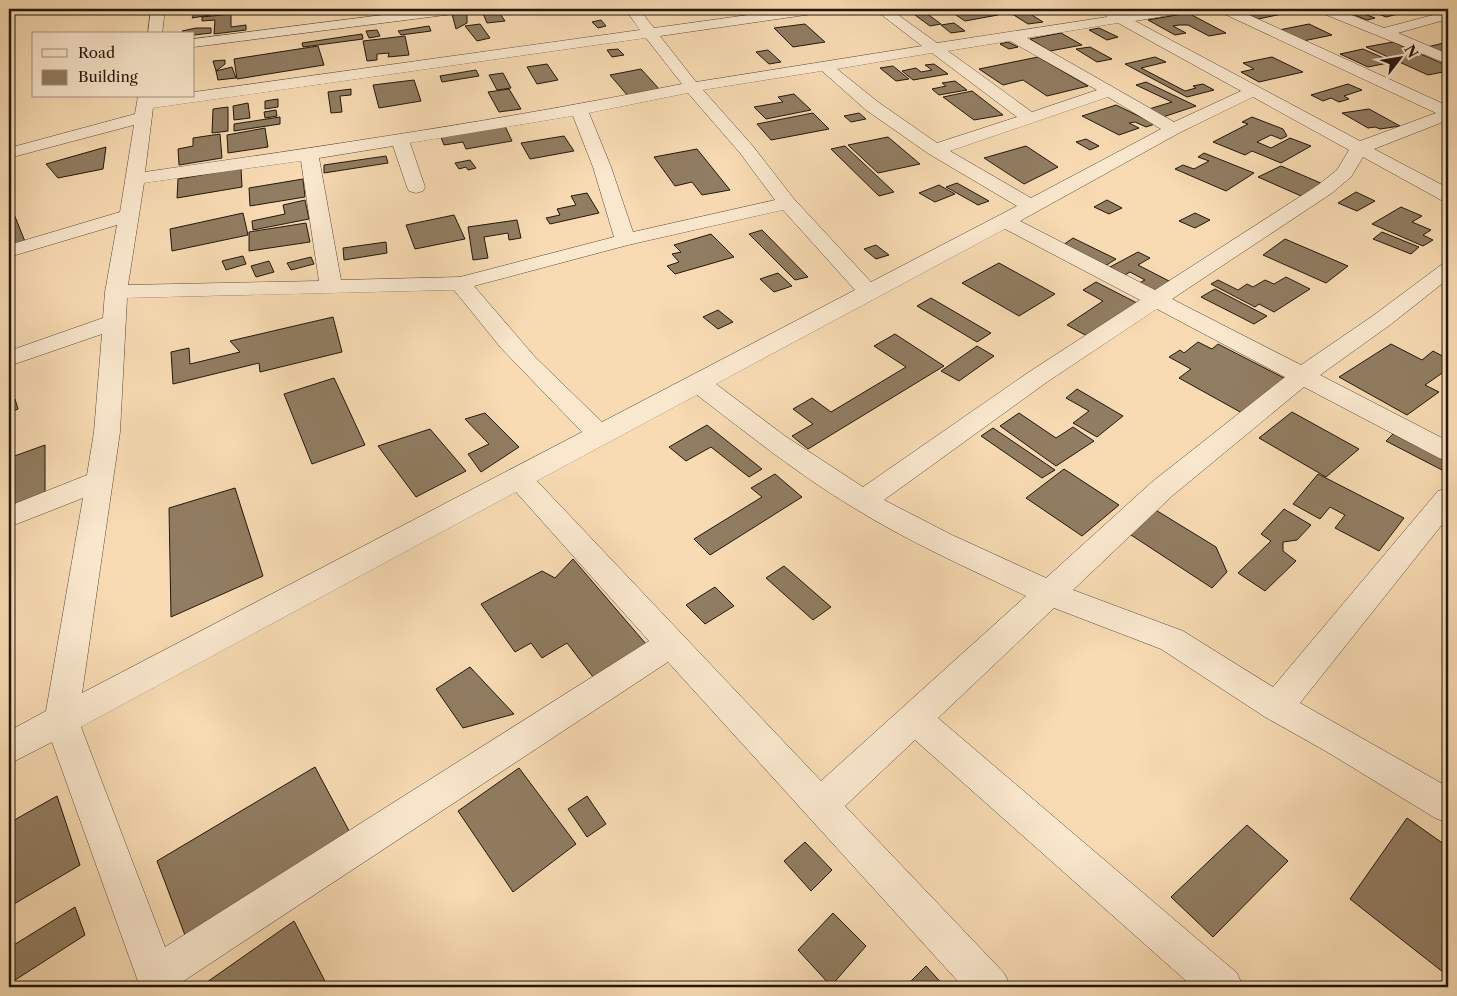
<svg xmlns="http://www.w3.org/2000/svg" width="1457" height="996" font-family="'Libre Caslon Text',serif">
<style>
.building{fill:#917d62;stroke:#21170b}
.lines{fill:none;stroke-linecap:round;stroke-linejoin:round}
.minor-casing{stroke:#574835;stroke-width:1}
.minor{fill:#fae8ce;fill-rule:evenodd}
</style>
<rect width="100%" height="100%" fill="#f8dbb3"/>
<filter id="stains"><feTurbulence type="fractalNoise" baseFrequency=".004" numOctaves="4"/><feColorMatrix values="0 0 0 0 .2 0 0 0 0 .09 0 0 0 0 .02 0 0 0 .5 -.17"/></filter>
<radialGradient id="worn" r=".72"><stop offset=".6" stop-color="#630" stop-opacity="0"/><stop offset="1" stop-color="#630" stop-opacity=".3"/></radialGradient>
<g class="building">
<polygon points="226,9 222,13 192,18 195,12"/>
<polygon points="372,9 407,9 373,13"/>
<polygon points="497,9 505,21 487,23 482,11"/>
<polygon points="947,9 988,9 998,15 965,21"/>
<polygon points="1271,9 1278,9 1287,13 1258,19 1246,14"/>
<polygon points="1339,9 1351,9 1375,18 1367,20"/>
<polygon points="1366,9 1385,9 1398,14 1386,17"/>
<polygon points="1389,9 1424,9 1426,10 1403,14"/>
<polygon points="1024,10 1043,22 1028,24 1009,12"/>
<polygon points="926,13 941,24 930,26 915,15"/>
<polygon points="1188,13 1226,33 1209,36 1188,25 1179,25 1173,26 1186,33 1175,35 1148,20"/>
<polygon points="231,14 231,27 246,25 246,30 214,34 215,20 202,21 202,17"/>
<polygon points="452,14 467,14 467,23 456,29"/>
<polygon points="601,20 606,26 598,28 592,22"/>
<polygon points="954,23 965,31 951,33 941,25"/>
<polygon points="480,24 490,38 477,41 465,26"/>
<polygon points="805,24 825,42 793,47 774,28"/>
<polygon points="1309,24 1332,35 1303,41 1279,30"/>
<polygon points="429,26 431,31 401,35 398,31"/>
<polygon points="196,28 211,28 211,33 194,35 185,34 182,31"/>
<polygon points="1099,28 1118,37 1107,40 1089,30"/>
<polygon points="377,30 380,36 369,38 366,31"/>
<polygon points="1061,33 1082,45 1050,51 1030,39"/>
<polygon points="362,34 363,39 303,47 302,43"/>
<polygon points="405,36 409,55 388,57 389,53 377,54 377,60 367,61 363,41"/>
<polygon points="1008,42 1018,47 1009,49 1000,44"/>
<polygon points="1393,42 1448,66 1448,71 1428,75 1366,47"/>
<polygon points="1448,42 1448,50 1440,52 1427,47"/>
<polygon points="318,46 324,65 237,79 234,59"/>
<polygon points="1090,47 1112,59 1097,62 1076,49"/>
<polygon points="618,49 624,55 612,57 607,50"/>
<polygon points="1363,49 1393,62 1368,67 1340,54"/>
<polygon points="768,50 781,62 769,64 756,52"/>
<polygon points="1038,57 1088,86 1047,96 1023,80 1003,85 979,69"/>
<polygon points="1155,57 1166,62 1141,68 1185,91 1196,88 1193,86 1203,84 1214,90 1187,97 1125,64"/>
<polygon points="1272,57 1303,72 1259,82 1241,72 1254,69 1243,63"/>
<polygon points="225,60 225,64 216,71 213,61"/>
<polygon points="547,64 558,80 537,84 527,67"/>
<polygon points="934,64 948,74 913,80 902,71 916,68 921,72 932,70 925,65"/>
<polygon points="893,66 909,79 896,81 880,68"/>
<polygon points="232,67 236,78 218,80 216,71"/>
<polygon points="641,69 660,90 628,96 610,75"/>
<polygon points="476,70 479,76 442,82 440,76"/>
<polygon points="503,73 511,88 497,90 489,75"/>
<polygon points="414,80 421,101 379,108 373,85"/>
<polygon points="955,81 967,90 939,95 932,89 946,86 942,83"/>
<polygon points="1146,82 1196,106 1163,117 1149,109 1172,102 1136,85"/>
<polygon points="1348,84 1362,90 1344,96 1349,99 1339,102 1331,98 1323,101 1311,95"/>
<polygon points="351,89 351,95 340,96 342,112 331,113 328,92"/>
<polygon points="509,89 521,109 499,112 488,92"/>
<polygon points="972,91 1003,115 974,120 943,97"/>
<polygon points="794,94 811,110 766,119 754,107 783,102 778,97"/>
<polygon points="278,99 278,107 265,109 265,101"/>
<polygon points="248,103 250,118 234,120 233,106"/>
<polygon points="1116,105 1155,124 1146,127 1135,122 1129,123 1139,128 1119,135 1082,116"/>
<polygon points="228,107 228,131 212,133 213,109"/>
<polygon points="1369,109 1400,126 1380,129 1375,127 1368,128 1342,113"/>
<polygon points="276,110 277,116 265,118 264,112"/>
<polygon points="813,113 829,129 771,140 757,124"/>
<polygon points="859,113 866,119 851,122 844,116"/>
<polygon points="280,117 280,124 234,131 234,124"/>
<polygon points="1252,117 1283,129 1287,136 1281,139 1271,135 1257,142 1271,148 1290,138 1311,146 1281,163 1252,151 1245,155 1213,142 1248,124 1242,122"/>
<polygon points="504,124 512,141 466,149 463,142 444,145 440,135"/>
<polygon points="265,128 268,147 228,153 227,135"/>
<polygon points="220,134 222,158 179,165 178,149 193,146 193,138"/>
<polygon points="564,136 574,151 530,159 521,143"/>
<polygon points="888,137 920,164 878,173 848,145"/>
<polygon points="1086,139 1099,146 1090,150 1076,142"/>
<polygon points="845,146 894,192 879,196 831,149"/>
<polygon points="1026,146 1058,167 1024,184 984,158"/>
<polygon points="106,147 103,169 58,178 46,164"/>
<polygon points="697,149 730,190 702,195 692,182 675,186 654,157"/>
<polygon points="1204,153 1254,173 1226,191 1175,169 1183,165 1194,169 1209,161 1198,157"/>
<polygon points="386,156 388,163 324,173 324,165"/>
<polygon points="470,160 476,168 468,170 466,167 459,169 455,163"/>
<polygon points="1281,166 1323,184 1301,196 1258,177"/>
<polygon points="241,168 242,187 177,198 178,179"/>
<polygon points="303,179 305,197 250,206 249,188"/>
<polygon points="957,183 989,201 978,205 946,187"/>
<polygon points="939,185 955,194 935,202 919,193"/>
<polygon points="1356,192 1375,201 1357,211 1338,203"/>
<polygon points="587,193 599,213 550,224 546,218 560,215 557,209 576,205 571,196"/>
<polygon points="305,200 309,219 253,230 252,221 285,214 283,205"/>
<polygon points="1107,200 1122,208 1109,214 1094,207"/>
<polygon points="10,204 26,244 9,249 9,205"/>
<polygon points="1401,207 1422,216 1412,222 1431,230 1423,235 1433,240 1423,246 1372,224"/>
<polygon points="243,213 248,235 172,251 170,229"/>
<polygon points="1195,213 1210,220 1195,228 1179,221"/>
<polygon points="454,215 465,239 415,249 406,225"/>
<polygon points="517,220 521,238 509,240 508,233 484,237 488,258 473,260 468,227"/>
<polygon points="306,223 310,242 249,251 249,232"/>
<polygon points="762,230 808,277 795,280 749,234"/>
<polygon points="1382,232 1419,247 1411,254 1373,239"/>
<polygon points="711,234 734,257 675,274 667,266 679,262 672,254 681,252 674,245"/>
<polygon points="1073,238 1116,259 1105,266 1063,245"/>
<polygon points="1285,239 1348,266 1326,283 1263,255"/>
<polygon points="386,242 387,253 344,260 343,248"/>
<polygon points="876,245 889,255 876,259 864,249"/>
<polygon points="1138,252 1150,258 1138,265 1171,282 1153,293 1137,284 1145,280 1130,272 1125,275 1110,267"/>
<polygon points="243,256 246,264 226,270 222,261"/>
<polygon points="311,257 314,264 291,270 287,263"/>
<polygon points="269,261 274,272 256,277 251,266"/>
<polygon points="999,263 1055,294 1019,316 962,283"/>
<polygon points="778,273 792,286 774,292 760,279"/>
<polygon points="1286,277 1310,289 1274,312 1259,304 1255,307 1211,284 1218,280 1238,290 1247,284 1253,287 1265,280 1274,284"/>
<polygon points="1096,282 1137,303 1087,336 1067,325 1103,301 1083,290"/>
<polygon points="1215,289 1267,316 1254,324 1201,297"/>
<polygon points="931,298 991,333 977,342 917,306"/>
<polygon points="718,310 733,322 718,329 703,317"/>
<polygon points="333,317 342,352 260,372 259,363 173,384 171,352 189,348 190,364 240,352 230,341"/>
<polygon points="895,334 944,366 808,449 792,436 813,424 793,409 812,398 831,412 906,367 874,346"/>
<polygon points="1198,342 1212,349 1218,344 1284,378 1242,413 1179,378 1191,369 1169,357 1180,350 1184,353"/>
<polygon points="1391,344 1422,360 1433,351 1448,359 1448,369 1425,385 1439,392 1407,415 1339,377"/>
<polygon points="977,346 994,356 959,381 941,371"/>
<polygon points="334,378 365,445 312,464 284,394"/>
<polygon points="1077,389 1123,416 1097,437 1073,423 1089,411 1066,398"/>
<polygon points="15,399 18,409 9,413 9,401"/>
<polygon points="1292,412 1359,449 1326,477 1259,438"/>
<polygon points="485,413 519,447 481,472 468,454 489,444 465,419"/>
<polygon points="1019,413 1056,438 1073,427 1094,441 1056,466 1000,426"/>
<polygon points="707,425 762,469 749,477 711,447 686,461 669,447"/>
<polygon points="993,428 1055,470 1042,478 981,436"/>
<polygon points="430,429 466,471 416,497 378,446"/>
<polygon points="1393,434 1448,461 1448,467 1444,471 1386,441"/>
<polygon points="45,445 45,493 9,507 9,458"/>
<polygon points="1064,469 1119,505 1082,536 1026,498"/>
<polygon points="775,474 802,497 710,555 694,539 762,497 751,488"/>
<polygon points="1318,474 1404,518 1379,551 1335,528 1345,515 1330,507 1320,519 1293,504"/>
<polygon points="235,488 263,576 171,617 169,508"/>
<polygon points="1154,509 1216,547 1227,572 1212,588 1128,533"/>
<polygon points="1284,509 1311,525 1297,540 1283,542 1283,551 1296,561 1265,591 1238,573 1271,541 1261,534"/>
<polygon points="573,559 646,644 593,677 567,643 542,658 531,643 515,652 481,604 542,571 555,578"/>
<polygon points="784,566 831,607 813,620 766,578"/>
<polygon points="715,587 734,606 705,624 686,605"/>
<polygon points="470,667 514,714 463,728 436,689"/>
<polygon points="315,767 356,844 191,951 157,861"/>
<polygon points="519,768 576,844 513,892 458,811"/>
<polygon points="57,796 80,865 9,907 9,823"/>
<polygon points="587,796 606,824 587,837 568,809"/>
<polygon points="1407,818 1448,847 1448,976 1350,899"/>
<polygon points="1247,825 1288,861 1213,937 1171,897"/>
<polygon points="805,842 832,870 811,891 784,861"/>
<polygon points="75,907 85,935 9,984 9,948"/>
<polygon points="833,913 866,946 831,986 798,950"/>
<polygon points="294,921 328,987 200,987"/>
<polygon points="926,966 945,987 905,987"/>
</g>
<g class="lines">
<defs>
<g id="minor">
<polygon points="9,9 20,9 18,12 9,14"/>
<polygon points="151,9 165,9 162,34 148,34"/>
<polygon points="430,9 468,9 461,13 194,47 194,39"/>
<path d="M625,9H639L654,28L791,9H826L819,13L660,36L696,82L922,46L874,9H890L937,43L1107,17L1108,12L1113,11L1122,14L1157,9H1189L1187,12L1182,13L1135,21L1360,141L1436,113L1220,12L1218,9H1236L1448,106V120L1374,149L1448,188V202L1441,200L1363,157L1351,177L1332,193L1172,299L1301,365L1374,315L1441,265L1448,263V279L1390,325L1320,375L1448,441V461L1439,458L1304,387L1172,496L1073,590L1183,631L1273,687L1438,491L1448,488V517L1300,703L1448,787V823L1435,818L1329,753L1265,717L1161,649L1054,608L938,718L1237,973L1243,987H1193L915,740L845,806L1004,973L1011,987H963L668,662L179,984L180,987H140L52,742L9,764V731L46,711L83,498L9,527V506L87,475L94,432L102,334L9,366V351L103,318L105,292L117,225L9,257V245L120,212L134,125L9,158V148L135,114L138,96H194V92L640,30ZM1118,23L1241,91L1174,122L1027,38ZM646,38L682,84C504,120 325,146 145,172L153,108ZM1010,41L1097,90L1032,112L948,51ZM932,53L1017,117L937,143L878,102L837,69ZM822,71L866,110L929,154L1017,206L871,282L794,199L752,145L703,90ZM688,93L740,153L775,200L633,232L611,167L589,113ZM1108,97L1161,129L1031,198L950,151ZM1253,97L1349,150L1337,170L1318,185L1155,290L1020,221L1179,133ZM573,116L593,167L614,237L460,277L341,280L319,158L393,146L407,187L409,191L416,193L423,191L425,187L410,143ZM301,161L319,281L128,285L144,183ZM783,210L855,290L602,422L535,357L474,286L628,245ZM1005,229L1140,300L1029,372L863,487L785,436L716,384ZM454,290L501,348L582,432L82,693L120,432L127,298ZM1157,309L1285,377L1152,482L1046,578L952,535L884,500L1047,382ZM697,395C748,434 799,475 854,508C909,542 968,568 1026,596L821,781L537,481ZM516,492L649,641L165,947L81,727Z"/>
<polygon points="1317,9 1336,9 1384,28 1448,11 1448,19 1398,33 1448,54 1448,64 1319,12"/>
</g>
</defs>
<use href="#minor" class="minor-casing"/>
<use href="#minor" class="minor"/>
</g>
<rect width="1457" height="996" fill="none" stroke="#f8dbb3" stroke-width="30"/>
<rect x="10" y="10" width="1437" height="976" fill="none" stroke="#21170b" stroke-width="2.5"/>
<rect x="15" y="15" width="1427" height="966" fill="none" stroke="#21170b"/>
<rect x="32" y="32" width="162" height="65" fill="#fae8ce" stroke="#a39480"/>
<rect x="42" y="49" width="25" height="8" fill="#fae8ce" stroke="#a39480"/>
<text x="78" y="58" font-size="15" fill="#21170b">Road</text>
<rect x="42" y="70" width="25" height="15" fill="#917d62" stroke="#a39480"/>
<text x="78" y="82" font-size="15" fill="#21170b">Building</text>
<g transform="translate(1400 58) rotate(59)" stroke="#fae8ce" stroke-width="4" paint-order="stroke">
<path d="M0-4L9 19L0 12L-9 19Z" fill="#21170b"/>
<text y="-8" font-size="14" font-weight="bold" text-anchor="middle" fill="#21170b">N</text>
</g>
<rect width="100%" height="100%" filter="url(#stains)"/>
<rect width="100%" height="100%" fill="url(#worn)"/>
</svg>
